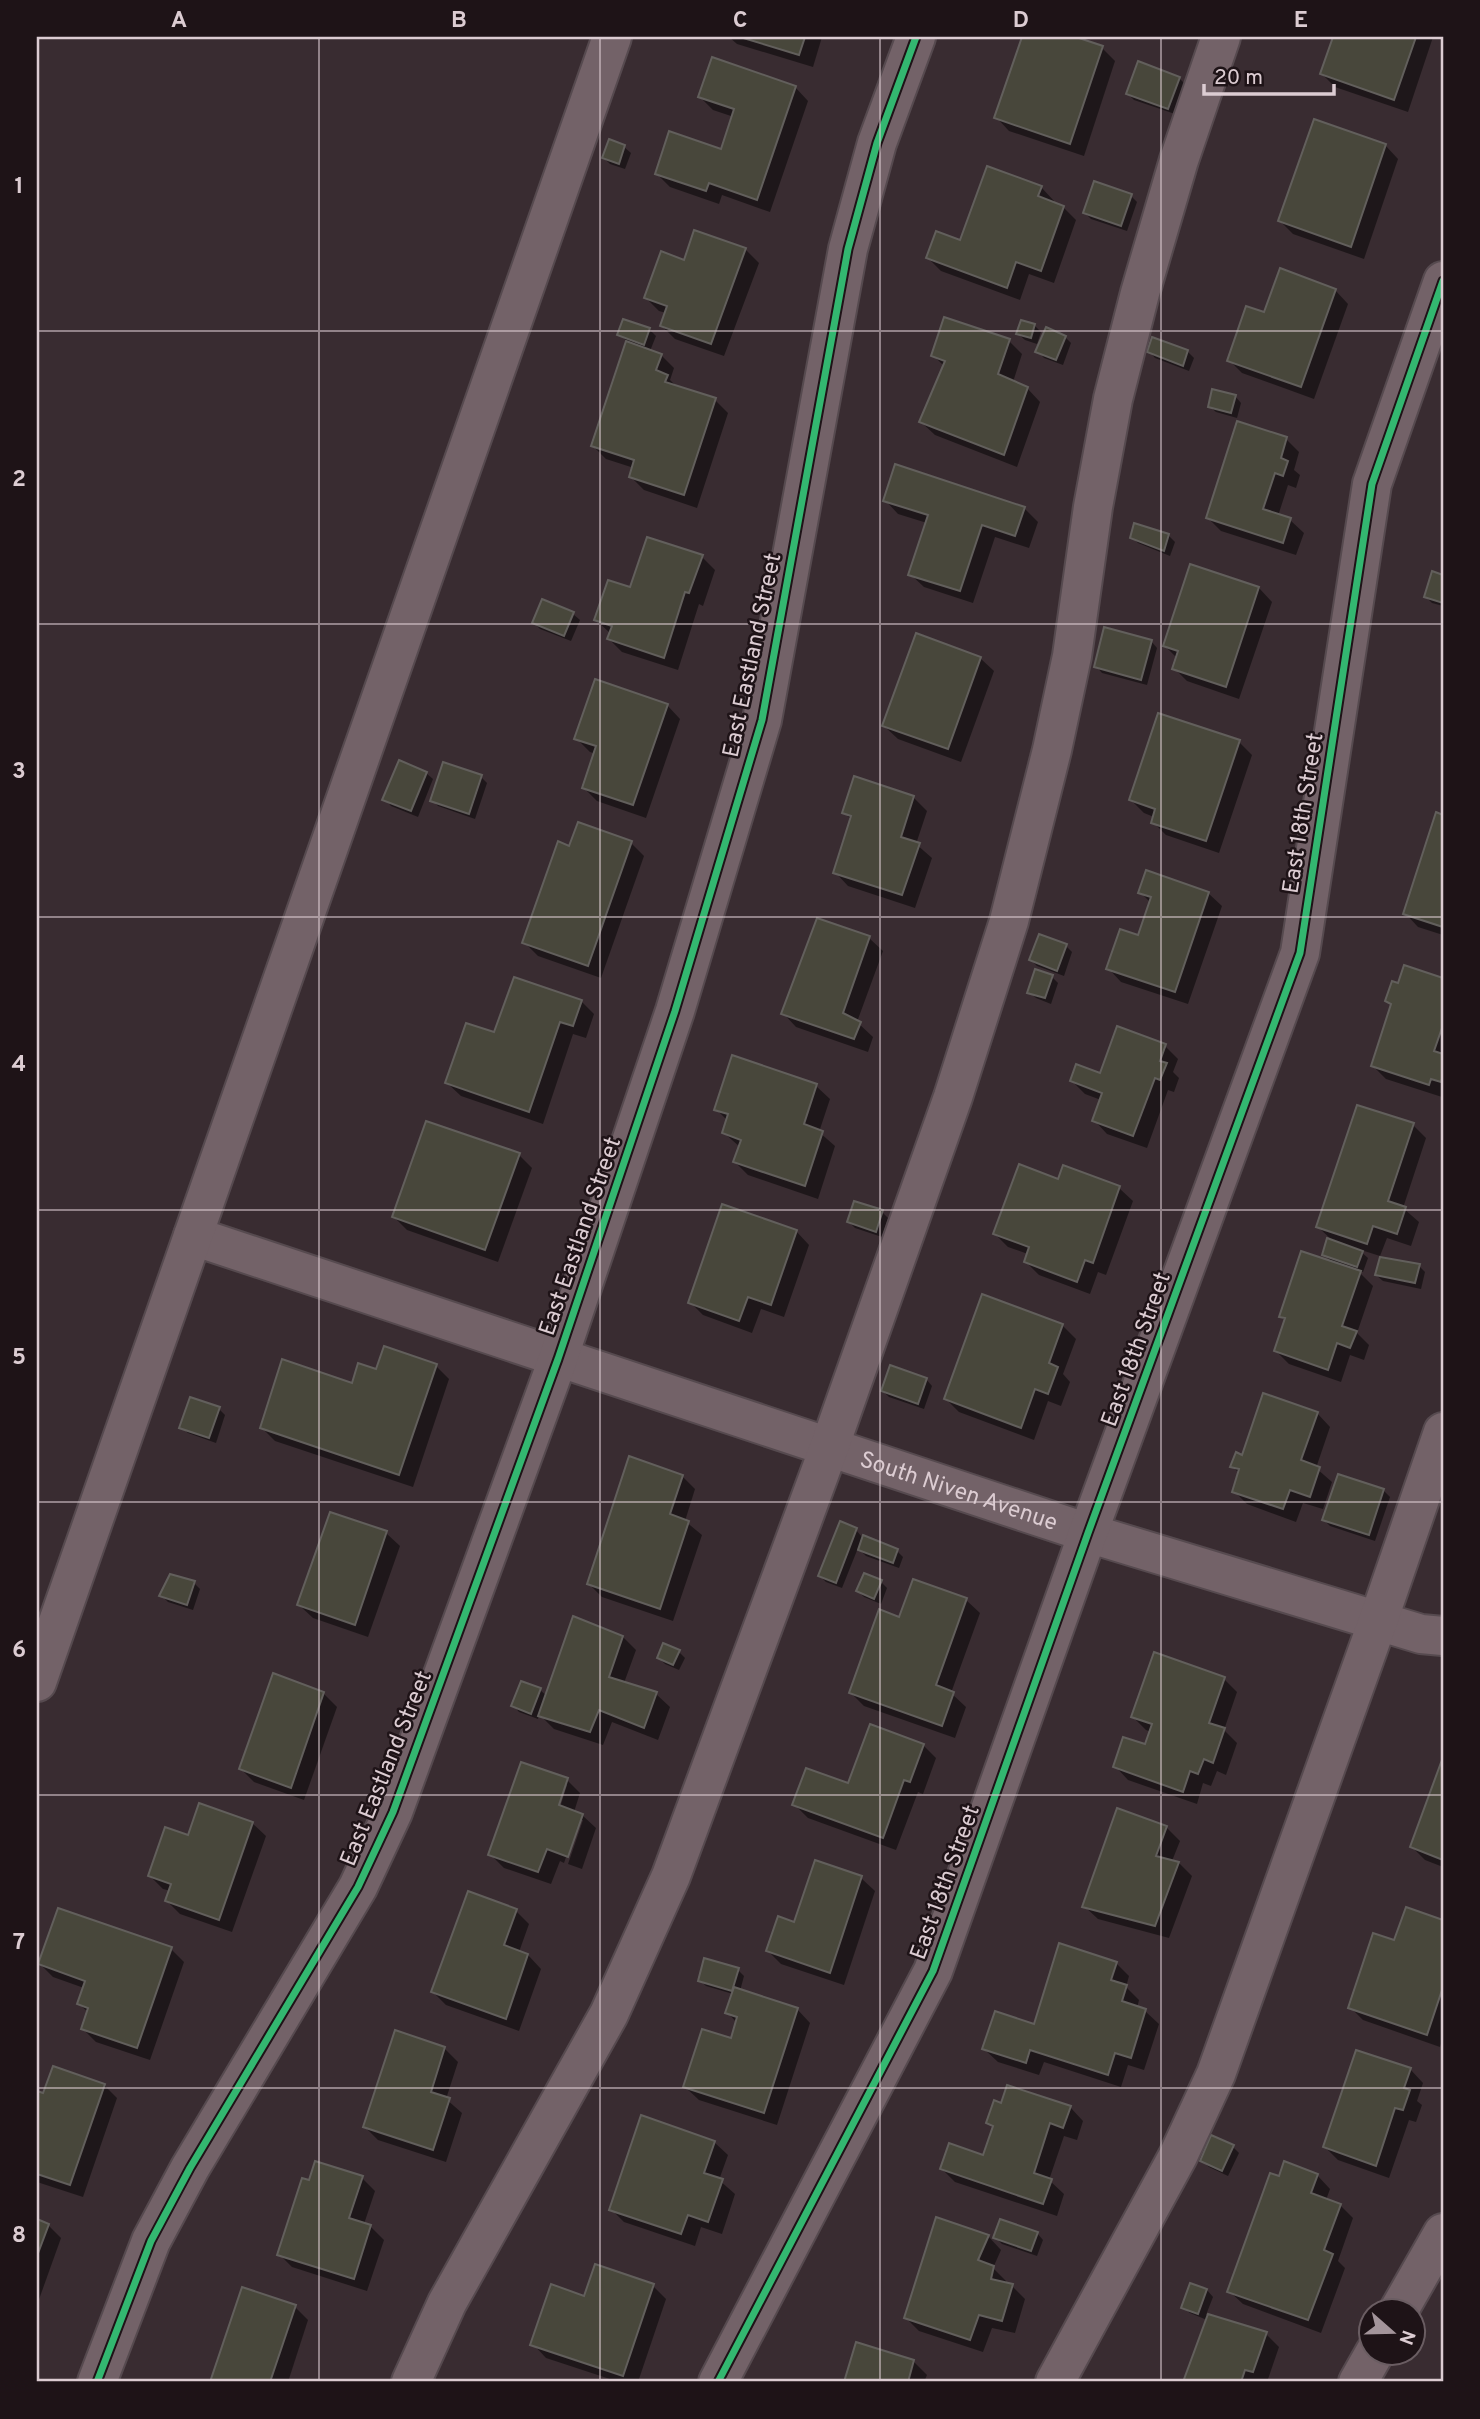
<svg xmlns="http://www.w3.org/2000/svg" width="1480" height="2419" font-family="Overpass,sans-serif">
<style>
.shadow{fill:#0007;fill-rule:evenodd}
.building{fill:#48473b;stroke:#625f5c;stroke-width:2}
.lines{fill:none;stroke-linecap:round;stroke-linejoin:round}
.minor-casing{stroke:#564a4f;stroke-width:42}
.minor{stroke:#736268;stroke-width:38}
.cycleway-casing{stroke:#1e1317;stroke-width:11}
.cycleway{stroke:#33b770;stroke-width:7}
.grid{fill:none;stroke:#dcccd2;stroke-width:2;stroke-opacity:0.55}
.labels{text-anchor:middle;stroke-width:5;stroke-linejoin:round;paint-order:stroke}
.street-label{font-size:23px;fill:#dcccd2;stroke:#1e1317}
.neatline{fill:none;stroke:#dcccd2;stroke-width:2.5}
.grid-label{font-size:23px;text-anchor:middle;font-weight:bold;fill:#dcccd2}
</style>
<rect width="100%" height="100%" fill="#392c31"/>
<g class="shadow">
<polygon points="729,37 822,37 813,67 737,44"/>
<polygon points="1023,37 1070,37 1102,48 1115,61 1084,156 1009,131 996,117"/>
<polygon points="1335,37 1433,37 1408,112 1335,87 1322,74"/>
<polygon points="1179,78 1185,84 1175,114 1134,100 1128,94"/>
<polygon points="795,87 808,101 770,212 722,195 719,204 670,187 657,174 722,151 734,117 713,110 700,97"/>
<polygon points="1385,145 1398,159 1364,259 1293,234 1280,221"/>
<polygon points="624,147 631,153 625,169 610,164 604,158"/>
<polygon points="1041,187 1054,201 1053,204 1063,207 1076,220 1054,283 1029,274 1020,300 941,271 928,258 961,242"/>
<polygon points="1131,196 1137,202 1127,231 1091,219 1085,213"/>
<polygon points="745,249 759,263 724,356 675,339 662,326 666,313 659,311 646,298 685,262"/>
<polygon points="1335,290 1348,304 1314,399 1242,373 1229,360 1265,315"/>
<polygon points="1022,322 1035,326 1041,332 1037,344 1025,340 1018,334"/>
<polygon points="649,329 656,336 650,351 661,355 674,368 670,380 678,388 715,400 728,413 697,508 644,490 631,477 634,468 606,459 593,446 628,342 620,335"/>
<polygon points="1065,337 1071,343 1063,365 1044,358 1038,351"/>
<polygon points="1009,341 1022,354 1013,382 1027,388 1040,402 1017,467 935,435 921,422 945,367 933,355"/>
<polygon points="1149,351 1187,351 1194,358 1189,371 1155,358"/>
<polygon points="1235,396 1241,403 1237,418 1216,412 1209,406"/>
<polygon points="1286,439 1299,452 1294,470 1300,475 1296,488 1288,485 1278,516 1290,520 1304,533 1296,555 1221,531 1208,518"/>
<polygon points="885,500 1024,508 1038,522 1029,548 995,537 973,603 924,587 910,574 927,523 898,514"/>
<polygon points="1135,526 1169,536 1175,542 1170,556 1138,543 1132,537"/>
<polygon points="702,557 715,570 703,606 699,604 678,670 622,652 609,639 611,634 596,620 632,589"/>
<polygon points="1433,573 1443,577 1443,606 1432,603 1426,597"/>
<polygon points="1259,588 1272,602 1239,699 1187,681 1174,668 1178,659 1165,646"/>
<polygon points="543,601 573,614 580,620 571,641 540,629 534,623"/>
<polygon points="1151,641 1157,648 1147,685 1102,673 1096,666"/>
<polygon points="980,658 994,671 961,762 898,739 884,726"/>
<polygon points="667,705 680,719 646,818 597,801 584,788 596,754 590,752 576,738"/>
<polygon points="1239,742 1252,755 1219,853 1166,835 1153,822 1154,817 1144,813 1131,800"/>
<polygon points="426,773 433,779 418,817 391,806 385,799"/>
<polygon points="481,777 487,783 475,819 438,806 432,800"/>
<polygon points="855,778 914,798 927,811 916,844 932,858 915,908 848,886 835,872 852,820 844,813"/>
<polygon points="1437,815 1443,817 1443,935 1418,927 1405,913"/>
<polygon points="631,843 644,856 601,978 538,956 524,942 570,848"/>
<polygon points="1140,892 1208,893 1222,906 1188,1004 1121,982 1108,968 1139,937 1151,903"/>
<polygon points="818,920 869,938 883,951 857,1022 873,1037 868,1052 796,1027 783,1013"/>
<polygon points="1066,946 1072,952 1064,976 1037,966 1031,960"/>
<polygon points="1405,967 1443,980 1442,1097 1386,1079 1373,1066 1392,1006 1387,1001 1399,985"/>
<polygon points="1052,977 1058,983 1051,1004 1036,998 1029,992"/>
<polygon points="581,1001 594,1014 586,1038 573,1034 543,1124 461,1096 447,1083 495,1035"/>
<polygon points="1165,1046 1178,1059 1173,1072 1179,1078 1174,1092 1168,1090 1147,1148 1107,1134 1094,1120 1101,1100 1085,1094 1072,1081 1101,1076"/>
<polygon points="816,1086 830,1099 819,1132 835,1146 818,1199 748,1175 735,1162 740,1147 724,1133 728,1121 716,1109"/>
<polygon points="1413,1125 1426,1138 1403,1208 1419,1222 1411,1246 1387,1238 1380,1256 1358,1249 1368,1258 1363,1272 1356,1269 1373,1286 1357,1333 1369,1345 1364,1360 1350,1355 1341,1382 1289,1364 1276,1351 1286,1321 1281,1316 1334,1264 1324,1254 1334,1242 1318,1227"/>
<polygon points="519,1155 532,1168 498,1262 407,1230 394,1217"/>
<polygon points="1064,1168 1119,1188 1133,1201 1106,1275 1098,1272 1090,1294 1039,1275 1026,1262 1028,1254 1008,1247 995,1234 1059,1181"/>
<polygon points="882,1212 888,1218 882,1237 855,1228 849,1222"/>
<polygon points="796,1231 809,1245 784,1317 761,1309 752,1333 703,1315 690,1302"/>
<polygon points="1419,1266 1425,1272 1421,1289 1383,1281 1376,1275"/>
<polygon points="1062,1325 1076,1339 1063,1374 1070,1382 1061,1406 1048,1401 1034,1440 959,1412 946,1399"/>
<polygon points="436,1366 449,1379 413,1487 275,1441 262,1428 353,1385"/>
<polygon points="926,1379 932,1386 924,1409 889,1397 883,1391"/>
<polygon points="219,1409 225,1415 216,1443 188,1433 181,1427"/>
<polygon points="1317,1413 1330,1427 1316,1468 1332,1482 1323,1509 1303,1503 1296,1522 1247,1504 1234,1491 1240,1474 1232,1466 1243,1457"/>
<polygon points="682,1476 695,1489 685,1521 702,1535 673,1621 602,1597 589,1584"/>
<polygon points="1383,1490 1390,1497 1375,1541 1330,1526 1324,1520"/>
<polygon points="856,1530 862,1537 897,1551 903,1557 899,1568 866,1556 858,1548 842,1588 826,1582 820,1576"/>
<polygon points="386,1533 400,1546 368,1637 313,1618 299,1605"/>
<polygon points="914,1581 966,1600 980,1613 951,1693 966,1707 955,1738 864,1706 851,1693 900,1619"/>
<polygon points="881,1582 887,1588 881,1604 864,1597 858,1591"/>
<polygon points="194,1583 200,1589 193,1610 168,1602 162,1596"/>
<polygon points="623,1637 636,1650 624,1683 656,1694 670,1707 658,1740 612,1722 603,1745 554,1729 539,1714 538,1719 519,1712 513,1705 522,1683 540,1690 547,1696"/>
<polygon points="679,1652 685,1658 679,1670 665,1664 659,1658"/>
<polygon points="1224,1679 1237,1692 1224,1730 1237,1743 1226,1775 1217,1771 1211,1786 1203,1783 1197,1804 1128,1780 1115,1766 1146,1747 1151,1732 1146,1730 1133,1717"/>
<polygon points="323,1693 337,1707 304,1800 254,1782 241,1769"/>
<polygon points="923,1745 936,1758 923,1794 918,1792 896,1850 808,1818 794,1804 849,1786"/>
<polygon points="1443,1762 1443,1867 1425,1860 1412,1847"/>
<path d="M567,1780L580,1793L574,1812L582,1815L596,1828L582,1869L568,1864L583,1820H579L564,1863L560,1861L551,1884L504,1868L490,1854ZM564,1785H567L558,1814L554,1813Z"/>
<polygon points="252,1823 266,1836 232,1932 180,1914 167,1901 171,1891 163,1889 150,1876 189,1837"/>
<polygon points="1166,1827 1180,1841 1172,1861 1179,1863 1192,1876 1169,1938 1098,1919 1084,1906"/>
<polygon points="861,1878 875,1891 844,1985 781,1964 768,1951 795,1924"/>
<polygon points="1407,1910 1443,1922 1443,2037 1440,2047 1363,2020 1350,2007 1396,1942"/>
<polygon points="516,1911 529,1924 519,1952 528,1955 541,1969 519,2031 446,2005 433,1992"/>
<polygon points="171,1949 184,1962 150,2060 96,2042 83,2029 89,2013 79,2004 84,1988 53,1977 40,1964"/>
<polygon points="1116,1963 1129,1976 1126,1987 1139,2000 1137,2008 1145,2011 1159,2024 1144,2070 1128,2065 1121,2087 1044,2062 1039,2075 998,2062 984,2049 1035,2026"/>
<polygon points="738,1970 744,1976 740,1991 797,2009 810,2023 777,2125 699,2100 685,2087 732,2040 737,2023 727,2012 733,1994 706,1986 700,1980"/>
<polygon points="444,2048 458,2062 446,2099 462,2113 446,2162 378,2140 365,2127"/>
<polygon points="1410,2069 1423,2083 1417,2101 1422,2105 1416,2122 1409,2120 1389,2178 1338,2160 1325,2147"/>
<polygon points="104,2085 117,2098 83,2197 37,2182 37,2093 44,2095"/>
<polygon points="1002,2105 1070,2107 1083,2121 1077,2140 1064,2136 1049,2180 1064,2194 1057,2216 955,2182 942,2169 984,2157 994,2129 988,2123"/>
<polygon points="714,2142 728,2155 719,2180 735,2194 722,2234 701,2227 695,2246 624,2222 611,2209"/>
<polygon points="1233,2147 1239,2153 1228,2176 1209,2167 1202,2161"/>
<polygon points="1317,2175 1330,2189 1326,2200 1340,2205 1353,2218 1338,2261 1345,2268 1321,2333 1243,2304 1229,2291 1280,2178"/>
<polygon points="362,2178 375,2191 364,2224 370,2226 384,2240 367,2291 292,2267 279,2254 310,2182"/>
<polygon points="37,2221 48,2225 61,2238 37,2305"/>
<polygon points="1037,2233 1043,2240 1037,2256 1002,2244 995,2237"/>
<polygon points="988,2236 1001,2250 993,2268 1006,2281 1006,2284 1012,2286 1025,2299 1015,2333 992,2328 983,2352 919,2331 906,2318"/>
<polygon points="1191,2285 1207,2290 1213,2297 1206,2315 1266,2334 1279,2347 1267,2382 1185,2382 1207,2320 1190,2313 1183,2307"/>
<polygon points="653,2286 666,2299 638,2382 619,2382 546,2358 533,2344 585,2298"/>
<polygon points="243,2290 295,2307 308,2320 288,2382 212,2382"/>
<polygon points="858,2344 913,2361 927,2375 924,2382 846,2382"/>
</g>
<g class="building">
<polygon points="740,37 805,37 799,55"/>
<polygon points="1022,37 1076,37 1103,46 1070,144 994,118"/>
<polygon points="1333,37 1416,37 1394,100 1320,74"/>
<polygon points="712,57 796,86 757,200 709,183 706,191 655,174 669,131 721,149 734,109 698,97"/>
<polygon points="1138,61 1180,77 1168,109 1126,94"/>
<polygon points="1314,119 1386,144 1351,247 1278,221"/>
<polygon points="609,139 625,145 619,164 602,158"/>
<polygon points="987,166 1042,186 1038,196 1064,206 1041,271 1016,262 1007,288 926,258 936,231 960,240"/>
<polygon points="1094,181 1132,194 1121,226 1083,213"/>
<polygon points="694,230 746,248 711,344 660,326 667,306 644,298 661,251 684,260"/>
<polygon points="1280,268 1336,289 1301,387 1227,361 1246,306 1264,312"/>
<polygon points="944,317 1010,339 998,374 1028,387 1004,455 919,422 945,361 931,356"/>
<polygon points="623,319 650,328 644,345 617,335"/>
<polygon points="1021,320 1035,324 1031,338 1016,334"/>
<polygon points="1046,327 1066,336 1056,360 1035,352"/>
<polygon points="1152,337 1188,350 1183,366 1147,352"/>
<polygon points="626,341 662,354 656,370 668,375 665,382 716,398 684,495 629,477 634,460 591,446"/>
<polygon points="1212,389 1236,395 1231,413 1208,407"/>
<polygon points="1237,421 1287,437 1281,458 1288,461 1283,476 1275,473 1263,509 1291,518 1283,543 1206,518"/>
<polygon points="895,464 1025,507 1015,536 982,525 960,591 908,575 928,515 883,501"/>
<polygon points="1134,523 1169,534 1164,551 1130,538"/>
<polygon points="647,537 703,555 689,593 685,592 664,658 607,639 612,626 594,620 608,580 630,587"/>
<polygon points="1190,564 1259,587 1226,687 1172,669 1178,651 1163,646"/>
<polygon points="1432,571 1443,575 1443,603 1424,597"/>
<polygon points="542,599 574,612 564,636 532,623"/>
<polygon points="1104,627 1152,640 1141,680 1094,667"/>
<polygon points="916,633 981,657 948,749 882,726"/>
<polygon points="595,679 668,704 633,805 582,788 596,746 574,739"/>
<polygon points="1158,713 1240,740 1206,841 1151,823 1155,809 1129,800"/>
<polygon points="399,760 427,772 411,811 382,800"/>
<polygon points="443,762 482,775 469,814 430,801"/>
<polygon points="854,776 914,796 901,837 920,843 902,895 833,873 851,816 842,813"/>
<polygon points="1436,812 1443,815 1443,927 1403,914"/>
<polygon points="578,822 632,841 588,966 522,943 558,841 569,846"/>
<polygon points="1146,870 1209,892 1175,992 1106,969 1120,929 1138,935 1151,897 1138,893"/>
<polygon points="817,918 870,936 843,1013 861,1022 854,1039 781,1014"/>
<polygon points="1039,934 1067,944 1057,971 1029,960"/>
<polygon points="1404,965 1443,978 1443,1025 1434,1051 1443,1054 1443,1075 1441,1082 1431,1079 1429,1085 1371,1066 1391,1004 1385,1001 1392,981 1398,983"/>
<polygon points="1035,969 1053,975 1045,998 1027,993"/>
<polygon points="514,977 582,1000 573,1026 560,1022 529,1112 445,1083 466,1023 494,1032"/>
<polygon points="1117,1026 1166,1044 1160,1061 1167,1063 1160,1080 1155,1078 1133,1136 1092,1121 1102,1093 1070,1081 1076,1064 1100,1073"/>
<polygon points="732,1055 817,1084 804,1124 823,1131 805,1186 733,1162 741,1140 722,1133 728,1114 714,1110"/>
<polygon points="1357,1105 1414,1123 1388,1201 1406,1207 1397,1234 1373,1226 1367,1244 1316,1227"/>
<polygon points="426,1121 520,1153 485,1250 392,1217"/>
<polygon points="1019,1164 1058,1179 1063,1165 1120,1186 1093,1263 1085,1260 1077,1282 1024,1262 1029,1247 993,1234"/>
<polygon points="854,1201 883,1210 876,1232 847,1222"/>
<polygon points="722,1204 797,1230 771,1305 748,1297 739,1321 688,1303"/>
<polygon points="1327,1238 1363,1251 1357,1267 1322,1255"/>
<polygon points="1301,1251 1361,1271 1342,1326 1357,1331 1350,1348 1337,1343 1328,1370 1274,1351 1285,1318 1279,1317"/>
<polygon points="1380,1257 1420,1264 1415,1283 1375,1275"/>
<polygon points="982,1294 1063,1324 1049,1363 1058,1367 1048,1394 1035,1389 1021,1428 944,1399"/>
<polygon points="384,1346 437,1364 399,1475 260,1428 282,1359 352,1383 358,1363 376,1369"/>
<polygon points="890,1365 927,1378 918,1404 881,1391"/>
<polygon points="1263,1393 1318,1412 1301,1460 1320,1467 1310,1497 1290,1490 1283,1509 1232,1492 1239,1469 1230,1467 1236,1452 1242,1455"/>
<polygon points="190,1397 220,1407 209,1438 179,1428"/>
<polygon points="629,1456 683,1475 670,1514 689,1521 660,1609 587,1584"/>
<polygon points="1338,1474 1384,1489 1369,1535 1322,1520"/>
<polygon points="330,1512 387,1531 355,1625 297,1605"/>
<polygon points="840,1521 857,1528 836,1583 818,1576"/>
<polygon points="863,1535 898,1549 893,1563 858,1550"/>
<polygon points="864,1573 882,1580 874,1599 856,1591"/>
<polygon points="170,1574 195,1581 187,1605 159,1596"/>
<polygon points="913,1579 967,1598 936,1685 954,1692 942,1726 849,1693 879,1609 899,1617"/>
<polygon points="573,1616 623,1636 609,1677 657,1692 644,1728 599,1710 590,1732 538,1716"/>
<polygon points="663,1643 680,1650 673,1665 657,1658"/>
<polygon points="1154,1652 1225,1677 1209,1723 1225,1728 1213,1763 1204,1759 1198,1774 1190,1771 1183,1792 1113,1767 1123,1737 1145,1744 1152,1724 1131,1717"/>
<polygon points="273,1673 324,1692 291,1788 239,1769"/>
<polygon points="521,1681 541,1688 531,1714 511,1706"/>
<polygon points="870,1724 924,1744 910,1782 904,1780 883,1838 792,1805 806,1768 848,1783"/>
<polygon points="1443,1757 1443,1860 1410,1847"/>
<polygon points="521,1762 568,1778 559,1805 583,1814 568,1857 547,1849 538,1872 488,1855"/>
<polygon points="199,1803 253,1822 219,1920 165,1901 171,1884 148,1876 165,1827 188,1835"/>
<polygon points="1117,1808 1167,1826 1156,1856 1179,1862 1155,1926 1082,1907"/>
<polygon points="815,1860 862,1876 830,1973 766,1951 778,1916 794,1922"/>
<polygon points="468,1891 517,1909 504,1945 528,1954 506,2019 431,1992"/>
<polygon points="1406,1907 1443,1920 1443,1987 1427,2035 1348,2008 1373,1933 1394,1940"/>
<polygon points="58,1908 172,1947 137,2048 81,2029 88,2008 77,2004 85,1981 38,1964"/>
<polygon points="1059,1943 1117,1962 1111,1980 1127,1985 1122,2001 1146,2009 1131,2058 1115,2053 1108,2075 1030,2050 1026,2063 982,2049 995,2011 1034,2024"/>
<polygon points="704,1958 739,1968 732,1991 698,1981"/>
<polygon points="734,1987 798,2008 764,2113 683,2087 702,2029 731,2038 737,2017 725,2013"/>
<polygon points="395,2030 445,2047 431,2092 450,2098 433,2150 363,2127"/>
<polygon points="1356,2050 1411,2068 1404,2088 1410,2090 1403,2110 1395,2108 1376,2166 1323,2147"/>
<polygon points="53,2066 105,2084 70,2185 37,2174 37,2091 43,2093"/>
<polygon points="1007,2085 1071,2106 1063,2128 1050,2123 1034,2173 1052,2179 1043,2204 940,2169 949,2143 983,2155 993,2126 986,2123 994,2100 1001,2103"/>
<polygon points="641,2115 715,2141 704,2173 723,2179 708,2222 688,2215 681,2234 609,2210"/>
<polygon points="1211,2135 1234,2145 1222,2171 1200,2161"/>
<polygon points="315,2161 363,2176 349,2218 371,2225 354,2279 277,2255 302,2178 309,2180"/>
<polygon points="1284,2161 1318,2174 1311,2193 1341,2204 1324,2250 1333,2254 1308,2320 1227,2292 1270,2173 1279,2176"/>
<polygon points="936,2217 989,2235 978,2260 994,2266 991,2279 1013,2284 1002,2321 979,2315 970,2340 904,2318"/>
<polygon points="37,2219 49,2224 37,2256"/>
<polygon points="1000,2219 1038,2232 1031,2251 993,2238"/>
<polygon points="595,2264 654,2284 623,2376 530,2345 551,2284 584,2296"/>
<polygon points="1190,2283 1207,2289 1198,2314 1181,2308"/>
<polygon points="242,2287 296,2305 270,2382 210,2382"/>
<polygon points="1208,2314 1267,2332 1253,2372 1245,2370 1241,2382 1183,2382"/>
<polygon points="856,2342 914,2360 908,2382 844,2382"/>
</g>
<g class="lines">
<defs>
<g id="minor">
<path id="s1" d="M193,1236L1088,1533L1421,1634L1443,1636"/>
<polyline points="37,1682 612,37"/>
<polyline points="1399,2310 1443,2233"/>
<polyline points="97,2382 151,2241 190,2168 358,1887 393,1812 558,1359 675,1011 762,720 848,249 877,143 916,37"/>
<polyline points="411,2382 447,2303 609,2014 671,1876 829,1448 953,1097 1009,921 1052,750 1072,656 1093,507 1113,399 1140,293 1179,160 1221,37"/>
<polyline points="718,2382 933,1971 1088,1533 1300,953 1372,484 1443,281"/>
<polyline points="1055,2382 1178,2156 1216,2074 1378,1621 1443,1432"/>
<polyline points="1358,2382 1375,2352"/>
</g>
</defs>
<use href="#minor" class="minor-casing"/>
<use href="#minor" class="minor"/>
<defs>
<g id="cycleway">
<polyline points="97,2382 151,2241 190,2168 358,1887 393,1812 558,1359 675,1011 762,720 848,249 877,143 916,37"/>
<polyline points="718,2382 933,1971 1088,1533 1300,953 1372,484 1443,281"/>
</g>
</defs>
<use href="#cycleway" class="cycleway-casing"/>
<use href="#cycleway" class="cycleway"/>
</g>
<path class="grid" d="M319,37V2382M600,37V2382M880,37V2382M1161,37V2382M37,331H1443M37,624H1443M37,917H1443M37,1210H1443M37,1502H1443M37,1795H1443M37,2088H1443"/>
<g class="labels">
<g class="street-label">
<text transform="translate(751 655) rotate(-78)" y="8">East Eastland Street</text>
<text transform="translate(1302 813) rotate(-81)" y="8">East 18th Street</text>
<text transform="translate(579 1236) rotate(-71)" y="8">East Eastland Street</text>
<text transform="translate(1135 1349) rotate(-70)" y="8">East 18th Street</text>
<text dy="8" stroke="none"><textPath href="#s1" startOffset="807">South Niven Avenue</textPath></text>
<text transform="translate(385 1768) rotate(-68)" y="8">East Eastland Street</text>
<text transform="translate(944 1882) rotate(-70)" y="8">East 18th Street</text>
</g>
</g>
<rect width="1480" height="2419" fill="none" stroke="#1e1317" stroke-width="77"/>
<g transform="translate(1392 2332) rotate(110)"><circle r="33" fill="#1e1317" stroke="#6a5d62" stroke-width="2"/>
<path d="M0-5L12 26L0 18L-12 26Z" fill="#a3949a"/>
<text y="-10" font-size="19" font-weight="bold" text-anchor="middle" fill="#dcccd2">N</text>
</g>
<path d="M1204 84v10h130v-10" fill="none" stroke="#dcccd2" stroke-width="3.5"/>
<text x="1214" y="84" font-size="21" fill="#dcccd2" stroke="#1e1317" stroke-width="5" paint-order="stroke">20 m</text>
<rect x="38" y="38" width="1404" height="2342" class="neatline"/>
<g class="grid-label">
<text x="179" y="27">A</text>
<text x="459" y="27">B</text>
<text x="740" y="27">C</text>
<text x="1021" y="27">D</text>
<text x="1301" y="27">E</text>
<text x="19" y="193">1</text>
<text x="19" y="486">2</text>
<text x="19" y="778">3</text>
<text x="19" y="1071">4</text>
<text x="19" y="1364">5</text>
<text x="19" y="1657">6</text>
<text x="19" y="1949">7</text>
<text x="19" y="2242">8</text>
</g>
</svg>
